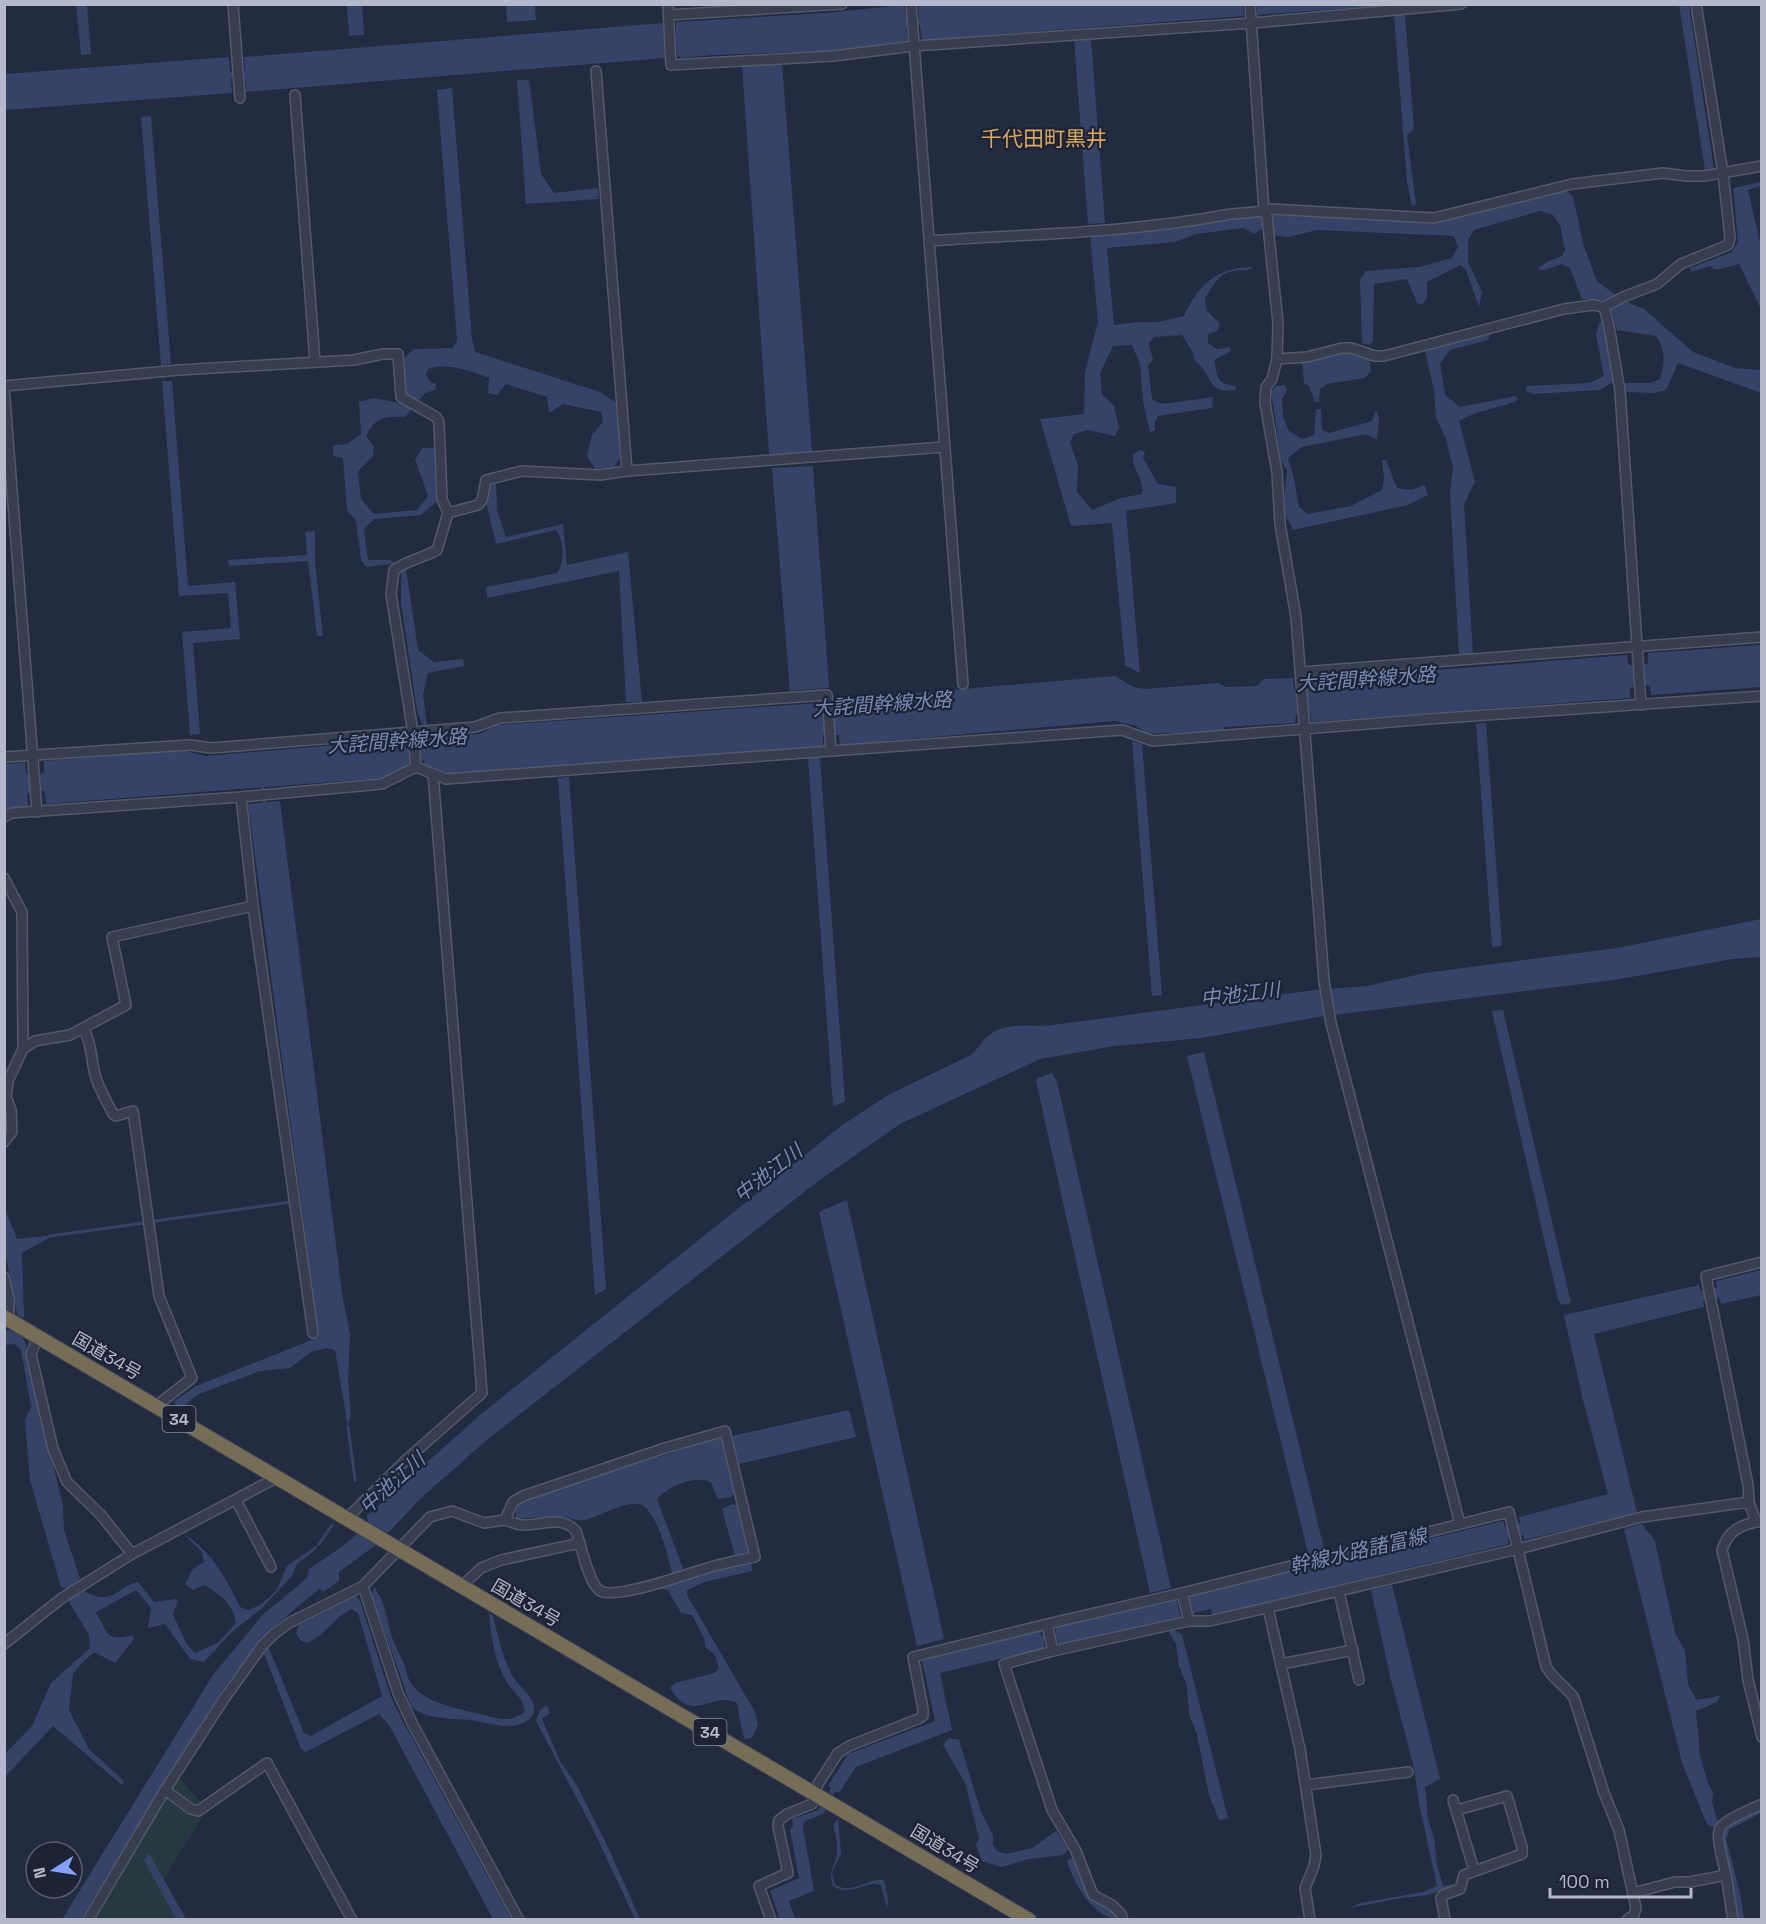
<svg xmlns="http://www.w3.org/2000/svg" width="1766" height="1924" font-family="'Space Grotesk','Noto Sans JP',sans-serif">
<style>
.green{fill:#253941}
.water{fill:#364368}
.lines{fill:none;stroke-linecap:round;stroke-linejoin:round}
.stream{stroke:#364368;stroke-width:3}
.river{stroke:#364368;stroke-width:16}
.minor-casing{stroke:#52596b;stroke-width:12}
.highway-casing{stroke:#3f4658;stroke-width:16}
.minor{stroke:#373e50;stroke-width:9}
.highway{stroke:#766e54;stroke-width:14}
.labels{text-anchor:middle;stroke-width:4.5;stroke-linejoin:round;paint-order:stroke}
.shield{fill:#1c2335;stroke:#868c9e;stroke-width:1.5}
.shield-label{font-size:16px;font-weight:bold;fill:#b4b9cb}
.street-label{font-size:18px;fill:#b4b9cb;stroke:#1c2335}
.water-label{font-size:20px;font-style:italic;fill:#7a89b3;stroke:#1c2335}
.quarter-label{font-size:21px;fill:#dba85e;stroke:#1c2335}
</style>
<rect width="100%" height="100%" fill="#232b40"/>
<polygon class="green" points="174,1773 207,1809 159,1887 176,1919 83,1920"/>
<g class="water">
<polygon points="918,4 1243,5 1244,16 922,40 920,25 906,27 907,41 828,51 712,55 682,58 677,55 676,43 664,44 665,58 246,92 245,77 231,78 232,93 5,110 5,74 229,57 230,72 245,71 244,57 663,23 664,37 676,36 676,22 825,13 904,5 906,20 919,19"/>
<polygon points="1257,4 1390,4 1390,5 1257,15"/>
<polygon points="76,5 87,5 91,54 81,55"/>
<polygon points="347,5 362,5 364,35 349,36"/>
<polygon points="506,5 535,5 536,20 507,22"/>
<polygon points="1679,5 1689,5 1714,169 1705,170"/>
<polygon points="1405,14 1414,129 1407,135 1416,205 1412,206 1407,182 1394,15"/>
<polygon points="1091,38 1105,223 1088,224 1074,39"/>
<polygon points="782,63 812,452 769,454 742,66"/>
<polygon points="517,80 529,80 541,174 554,193 598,188 599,199 526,204"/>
<path d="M452,88L472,339L475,352L600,392L616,403L621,457L614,467L595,469L587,456L592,435L603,422L601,412L563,404L549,413L547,397L506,384L497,395L488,393L489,378C472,371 445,362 428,369L426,375L430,382L436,384L435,390L425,393L405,417C384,416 376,417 366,436L374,447L373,456L358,471L361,499L374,514L417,510L428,496L415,460L422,448H434L437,501L421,515L374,519L364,529L368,560H390L406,568L418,650L434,662L463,659L464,666L428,673L423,695L427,726H423L417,711L401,603V570L391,564L366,567L361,560L356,521L347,510L343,458L333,456L334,445L347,444L361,434L359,402L373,398L401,403L406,392L404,358L414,349L453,348L457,340L437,90Z"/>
<polygon points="151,116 171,364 161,365 141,117"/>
<polygon points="1761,182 1761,186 1748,190 1761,247 1761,309 1739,264 1716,270 1710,266 1691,272 1690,268 1732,252 1738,242 1733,188"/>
<path d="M1566,190L1573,197L1584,247L1597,281L1622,300L1644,309L1693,352L1735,368L1761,370V393L1678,363L1666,390L1654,393L1627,392L1624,383H1651L1660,379C1665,363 1666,350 1656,336L1617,330L1610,305L1603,300L1582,299L1570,268L1562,264L1544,270L1537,269L1547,262L1562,256L1565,250L1560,225L1553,215L1540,211L1474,230L1468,240V262L1482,292L1479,307L1466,270L1460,265L1427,282V298L1422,305L1417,303L1407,279L1374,284L1373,341L1369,345L1362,343L1360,279L1366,271L1419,267L1452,258L1458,247L1454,236L1317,230L1288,237L1271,235L1265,227L1254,234L1244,228L1196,234L1175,242L1107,248L1114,325L1137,322H1158L1184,316C1198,284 1218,267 1253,267C1247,272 1242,269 1234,271C1218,273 1213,286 1205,298L1207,311L1220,324L1217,331L1208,334V343L1217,349L1230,347L1231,351L1214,360C1218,377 1216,384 1236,386L1235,390C1205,394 1215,376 1195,361L1192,351L1182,335L1154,337L1149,344L1153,360L1148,365L1152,400L1163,404L1213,397L1212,408L1158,416L1155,421V430L1150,432L1143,402L1140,364L1132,345L1113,346L1100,373L1102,394L1114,406L1119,428L1115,436L1088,430L1074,434L1070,442L1078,466L1077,492L1092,510L1121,498L1142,494C1144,475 1132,472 1133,455L1140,450L1145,452L1143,458L1158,484L1176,487V503L1126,511L1140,673L1125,665L1112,523L1071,526L1040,419L1084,414L1085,372L1098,322L1090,235L1232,217L1255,218L1260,215L1265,218L1275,215L1387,221L1445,220Z"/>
<polygon points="1604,320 1613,382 1600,390 1534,394 1526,391 1526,386 1589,383 1604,376 1596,335 1599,323"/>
<path d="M1490,334L1488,340L1450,350L1440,363L1445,395L1460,407L1516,396L1518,400C1498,409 1479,409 1459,421L1475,482L1464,504L1473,655L1459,656L1450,493L1453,468L1446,439L1436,417L1434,390L1425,351Z"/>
<polygon points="1343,351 1369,356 1371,371 1365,378 1327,384 1320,389 1319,402 1315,402 1309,386 1304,383 1302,362"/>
<polygon points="162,381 172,381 188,586 235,582 240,639 193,643 200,734 190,735 182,632 231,628 228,593 179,596"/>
<polygon points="1285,385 1287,390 1282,399 1283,417 1289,431 1302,439 1314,435 1316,409 1321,409 1322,430 1329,433 1372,421 1376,410 1379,419 1377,440 1366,434 1302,447 1288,458 1293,474 1299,507 1308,514 1351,506 1382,490 1384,479 1382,460 1386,460 1397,488 1411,490 1425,485 1428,495 1408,505 1293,530 1283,510 1287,471 1281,460 1271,391 1276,386"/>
<polygon points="813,466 829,688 790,691 772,468"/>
<path d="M496,481L497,510L506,537L563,524L567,565L628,552L642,702H626L619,571L487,598L486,587L557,573C565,563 564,539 556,530L496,544L486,502L489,483Z"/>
<polygon points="315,531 315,563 323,636 317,636 308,561 229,566 228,560 307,555 305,532"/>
<path d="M1761,645V687L1651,695L1650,686C1643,684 1636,685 1630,689V698L1311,722L1310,713L1296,714L1295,723L1224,727V731L1148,734L1136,726L1115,721L840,745L839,735H823V746L451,775L425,766L424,760L410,761V764L382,778L46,804L45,792L40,790V774L44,773V761L182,750L205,756L407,739L408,744H423L425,738L480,734L497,725L820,703L821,711L837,710V700L1115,676L1133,687L1145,689L1219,683L1225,687L1257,686L1264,679L1293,678L1294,690L1308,689V680L1627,655L1628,664L1632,666L1648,664V653Z"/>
<polygon points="1486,723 1502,946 1492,947 1476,724"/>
<polygon points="1132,741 1142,744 1162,995 1152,996"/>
<polygon points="820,757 845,1102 833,1106 808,758"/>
<polygon points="25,762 26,773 30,775 31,791 27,794 28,806 5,809 5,764"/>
<polygon points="569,777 606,1289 595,1295 558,778"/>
<polygon points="280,801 342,1293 350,1334 348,1379 351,1413 348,1427 335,1350 327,1348 311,1352 290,1368 261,1371 220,1386 197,1395 182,1408 173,1402 196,1386 319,1337 248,804"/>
<path d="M1761,919V957L1733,959L1614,980L1318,1017L1202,1038L1115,1046L1040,1059L900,1124L821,1179L488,1439L421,1498L388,1533L368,1524L367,1516L480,1415L841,1126L888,1095L971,1055C979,1048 984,1038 992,1033C1007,1023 1028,1026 1045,1026L1316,990L1367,986L1425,973L1617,948Z"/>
<polygon points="1503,1010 1571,1303 1562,1305 1558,1300 1492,1011"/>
<polygon points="1204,1052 1325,1553 1309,1557 1187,1056"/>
<polygon points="1052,1073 1057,1082 1171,1588 1150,1593 1036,1081 1038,1078"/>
<polygon points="847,1200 944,1639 917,1646 819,1212"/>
<polygon points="4,1206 17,1239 54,1235 22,1253 24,1317 21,1317 17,1314 5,1252"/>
<polygon points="1761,1270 1761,1295 1721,1304 1719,1298 1703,1301 1704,1307 1594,1334 1637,1513 1524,1540 1523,1535 1508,1538 1509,1544 1212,1615 1211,1609 1193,1613 1189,1597 1503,1521 1505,1527 1520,1523 1519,1517 1608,1494 1583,1400 1564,1315 1699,1285 1701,1291 1717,1288 1716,1281"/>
<path d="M11,1330C23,1337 28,1340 26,1354L63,1505L64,1530L80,1578L76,1586C93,1596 102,1603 121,1590C127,1586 131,1583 138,1582L154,1602L175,1599L178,1601L173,1614L186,1643L195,1653L219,1642L236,1623C234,1605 219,1593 204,1585L193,1590L185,1584L193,1569L204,1562L202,1552L183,1533C212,1552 225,1576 240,1607L248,1610L260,1605L276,1591L287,1566L319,1544L315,1550L297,1564L292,1576L262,1608L232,1632L204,1662L190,1659L165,1624L148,1628L151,1608L136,1590L96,1612C108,1634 106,1642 133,1635L134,1639L115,1663L94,1652L82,1663L73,1674L69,1710L89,1749L124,1781L122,1785L53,1726L5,1777V1754L32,1726L51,1683L90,1648L89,1635L69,1602V1594L67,1589L61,1587L30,1480L25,1420L31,1407L21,1350L15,1344L5,1345L4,1331Z"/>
<polygon points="849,1410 856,1437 739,1464 732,1436"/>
<path d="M720,1437L734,1494L731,1497L718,1499L711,1482C695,1475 668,1486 657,1499L684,1571L672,1574C670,1560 655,1506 639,1504C622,1502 601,1516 585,1520C576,1522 571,1517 563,1517C547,1516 531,1518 516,1519V1511L520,1502Z"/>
<polygon points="732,1504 737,1505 748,1553 735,1556 722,1509"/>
<polygon points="1642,1524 1655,1541 1675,1633 1685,1651 1688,1684 1696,1700 1720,1696 1717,1702 1696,1711 1700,1756 1708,1783 1713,1793 1712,1802 1717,1820 1726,1826 1761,1808 1761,1813 1730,1829 1726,1838 1740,1893 1744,1919 1737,1919 1722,1834 1724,1828 1716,1823 1713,1827 1707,1824 1682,1763 1624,1529"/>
<polygon points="358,1533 377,1544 339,1572 339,1581 323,1592 307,1578 309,1569 343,1546"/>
<path d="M751,1562L752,1571L705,1582L687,1590V1595L755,1712L758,1725L752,1738L745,1739L742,1732L737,1703C712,1690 693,1726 670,1688L675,1683L714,1673L719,1668L715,1655L706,1648L704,1638L692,1615L681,1613L668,1590L659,1589L701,1574Z"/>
<polygon points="1392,1585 1440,1779 1425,1787 1428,1819 1434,1838 1437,1865 1443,1886 1454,1884 1454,1887 1428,1895 1401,1898 1350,1908 1360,1903 1423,1892 1437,1886 1419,1804 1414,1768 1391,1680 1371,1590"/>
<path d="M374,1587C385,1601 387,1618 391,1634C394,1645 400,1654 404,1664C407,1672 407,1679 413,1686C426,1703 459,1709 480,1714C496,1718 508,1724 524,1712C526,1700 512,1691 506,1681C494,1660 491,1636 489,1613L493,1616C498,1637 503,1658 513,1677C519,1686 529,1693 533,1703C539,1716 524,1725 512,1726C499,1727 484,1722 471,1720C454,1719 422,1719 411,1706L372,1596Z"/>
<path d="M356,1596L360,1601L391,1697L401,1718L511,1919H493L389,1725L379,1714L306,1752L301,1749L263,1651L268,1646L304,1733L311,1736L382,1696L358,1613L352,1609C334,1617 325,1636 307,1643L300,1640L296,1633L299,1625Z"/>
<polygon points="1177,1600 1180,1617 1059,1645 1057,1640 1054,1640 1053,1634 1056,1633 1055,1627"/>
<polygon points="1172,1629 1182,1634 1228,1818 1219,1820 1209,1795 1197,1734 1189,1714 1187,1686 1179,1666 1176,1644 1169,1632"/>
<polygon points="1040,1631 1041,1636 1044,1635 1044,1648 940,1673 952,1730 856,1767 839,1793 836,1791 833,1795 829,1792 831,1788 828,1786 848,1754 935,1721 922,1661"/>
<polygon points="547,1705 550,1713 542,1719 560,1761 576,1784 607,1845 640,1919 635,1919 592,1827 536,1721 540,1710"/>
<polygon points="949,1738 959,1740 981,1812 993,1835 993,1845 997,1851 1007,1854 1032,1848 1056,1831 1068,1850 1063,1855 1029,1859 1002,1867 982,1861 976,1845 979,1838 965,1783 943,1745"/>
<polygon points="821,1804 827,1808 823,1814 805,1821 803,1827 814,1891 789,1901 795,1919 780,1919 770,1891 799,1878 790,1830 793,1826 792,1819 818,1810"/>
<path d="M838,1818L841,1853L832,1873L835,1885C854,1895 866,1878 884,1880L888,1899L887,1909L881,1885C864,1880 852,1898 833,1886C828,1867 836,1868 837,1852C838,1843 836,1835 833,1826Z"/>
<polygon points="149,1853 186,1919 176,1919 144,1860"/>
<path d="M1072,1858L1076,1861L1090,1895L1112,1910L1119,1919C1094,1919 1073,1883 1067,1860Z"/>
</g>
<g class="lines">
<g class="stream">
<polyline points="262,783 265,806"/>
<polyline points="155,1221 291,1202"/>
<polyline points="50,1236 144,1223"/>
<polyline points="348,1427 355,1480"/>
<polyline points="319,1544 332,1525"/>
</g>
<polyline class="river" points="71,1920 220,1679 267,1622 329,1570"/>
<defs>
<g id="minor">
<polyline points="233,4 240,98"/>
<polyline points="668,4 671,65 833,56 914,46 1252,23 1461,4"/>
<polyline points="911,4 963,684"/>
<polyline points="1250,4 1264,211 1267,216 1278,323 1277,359 1272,379 1266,387 1265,403 1277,472 1280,524 1296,617 1324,981 1331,1023 1460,1524"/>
<polyline points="668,15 842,4"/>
<polyline points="596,71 627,471"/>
<polyline points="295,95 315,362"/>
<path d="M929,241C1028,234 1128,233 1225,215C1240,212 1255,214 1270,209L1434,218L1572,184L1663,173L1686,176H1704L1762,166"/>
<polyline points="1604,307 1609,326 1620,391 1641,705"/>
<polyline points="1277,359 1307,357 1342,348 1351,348 1375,356 1384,356 1564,309 1593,305 1604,307 1623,297 1657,284 1681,264 1728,245 1730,238 1723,173 1696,4"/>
<path d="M4,386L179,370L354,360L383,354H398L401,397L436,417L439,422L442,499L448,513L437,550C423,558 408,560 394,570L391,594L413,733L416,767"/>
<polyline points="4,387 37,812"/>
<polyline points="448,513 478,505 482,500 486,480 522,471 600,475 627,471 944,447"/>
<polyline points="1301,672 1762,637"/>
<polyline points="4,757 190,745 211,748 475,727 500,718 827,695 831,751 1122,730 1153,741 1429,719 1762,696"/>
<polyline points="4,817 12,813 241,797 382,784 416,767 446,779 831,751"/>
<polyline points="4,878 22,912 23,1049"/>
<polyline points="253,906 313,1333"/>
<path d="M84,1029C92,1045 91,1059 95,1075C99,1089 107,1102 113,1114L116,1116L133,1111L159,1296L192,1378L156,1406"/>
<polyline points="4,1142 12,1132 11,1110 6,1097 8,1081 23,1049 35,1041 70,1035 126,1005 112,937 253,906 241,797"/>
<polyline points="4,1277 9,1300 9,1320"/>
<polyline points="38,1337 31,1354 53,1449 67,1482 101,1515 132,1554"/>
<path d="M725,1431L755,1557C741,1560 728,1562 714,1566C694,1571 614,1602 599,1590C588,1581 581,1545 576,1531C562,1515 543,1525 524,1525C517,1525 511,1522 505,1520L513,1502L523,1496L665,1448Z"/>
<polyline points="236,1500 271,1567"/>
<polyline points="1749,1502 1748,1485 1706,1276 1762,1262"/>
<polyline points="347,1518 406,1460 482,1393 433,774"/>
<path d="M1762,1521C1742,1524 1728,1530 1722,1550L1743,1639L1748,1680L1762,1737"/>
<polyline points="363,1586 398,1693 413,1725 519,1920"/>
<polyline points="462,1586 481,1568 501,1560 580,1543"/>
<polyline points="1339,1592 1359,1680"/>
<path d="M1182,1593L1509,1512L1546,1666C1552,1679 1566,1686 1574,1698L1604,1793L1619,1830L1636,1908L1634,1915L1627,1920"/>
<polyline points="1268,1608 1300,1749 1316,1855 1314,1866 1305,1888 1310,1920"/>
<polyline points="1047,1624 1053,1651"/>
<polyline points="4,1644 62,1598 132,1554 278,1477"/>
<polyline points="1281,1664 1353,1650"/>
<polyline points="1306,1785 1408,1772"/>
<polyline points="165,1790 191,1809 198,1811 267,1763 352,1920"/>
<polyline points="1453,1800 1474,1870"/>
<path d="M1726,1875C1724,1864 1715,1837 1720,1828C1724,1820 1752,1809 1762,1804"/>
<polyline points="1633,1893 1675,1882 1690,1882 1726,1875 1733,1920"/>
<polyline points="88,1920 165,1790 224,1699 262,1646 274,1634 289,1623 363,1586 430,1517 452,1511 484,1523 505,1520"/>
<polyline points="771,1920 759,1886 788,1873 778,1826 779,1820 787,1814 812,1804 818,1784 838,1753 849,1746 918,1719 923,1716 923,1709 913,1657 1047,1624 1182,1593 1189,1621"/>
<polyline points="1123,1920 1121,1914 1112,1905 1093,1895 1076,1851 1052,1810 1004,1664 1053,1651 1189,1621 1210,1621 1518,1549 1642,1517 1749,1502 1756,1522"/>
<polyline points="1445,1920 1441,1898 1443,1895 1460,1889 1464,1875 1522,1854 1522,1847 1507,1796 1457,1810"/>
</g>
<polyline id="highway" points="4,1317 1029,1920"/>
</defs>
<use href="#minor" class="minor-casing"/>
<use href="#highway" class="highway-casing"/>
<use href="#minor" class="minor"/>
<use href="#highway" class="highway"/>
</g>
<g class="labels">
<g class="shield">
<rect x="162.5" y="1406" width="33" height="26" rx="4.5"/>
<rect x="693.5" y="1719" width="33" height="26" rx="4.5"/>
</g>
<g class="shield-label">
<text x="179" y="1425">34</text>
<text x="710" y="1738">34</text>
</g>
<g class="street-label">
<text transform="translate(107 1356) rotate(30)" y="6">国道34号</text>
<text transform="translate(526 1603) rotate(30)" y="6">国道34号</text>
<text transform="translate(945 1849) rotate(31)" y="6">国道34号</text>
</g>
<g class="water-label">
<text transform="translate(1366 679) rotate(-4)" y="7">大詫間幹線水路</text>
<text transform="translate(882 704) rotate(-4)" y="7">大詫間幹線水路</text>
<text transform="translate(397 741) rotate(-4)" y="7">大詫間幹線水路</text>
<text transform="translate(1240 994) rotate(-7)" y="7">中池江川</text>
<text transform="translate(768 1173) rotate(-38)" y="7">中池江川</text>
<text transform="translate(392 1483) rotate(-42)" y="7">中池江川</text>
<text transform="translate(1358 1551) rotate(-13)" y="7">幹線水路諸富線</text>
</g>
<g class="quarter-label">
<text x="1044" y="146">千代田町黒井</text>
</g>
</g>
<rect width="1766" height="1924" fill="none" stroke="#b4b9cb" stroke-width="12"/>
<g transform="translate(54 1870) rotate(258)"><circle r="28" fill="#1c2335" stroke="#595f71" stroke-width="1.5"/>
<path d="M0-4.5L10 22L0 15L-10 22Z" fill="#85a1fe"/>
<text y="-9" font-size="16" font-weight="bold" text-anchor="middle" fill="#b4b9cb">N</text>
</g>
<path d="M1550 1888v9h141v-9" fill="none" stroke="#b4b9cb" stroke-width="3"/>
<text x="1559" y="1888" font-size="18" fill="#b4b9cb" stroke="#1c2335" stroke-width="4.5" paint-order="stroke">100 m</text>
</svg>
